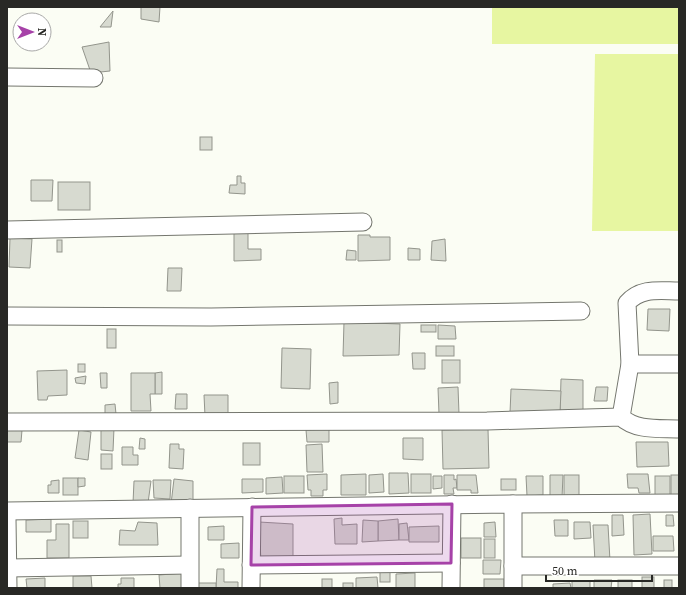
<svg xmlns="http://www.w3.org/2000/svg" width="686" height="595" font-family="'Source Serif 4',serif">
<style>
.green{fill:#e7f6a1}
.building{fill:#d7dad0;stroke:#93958c}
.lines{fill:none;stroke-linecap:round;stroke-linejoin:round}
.minor-casing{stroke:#74766e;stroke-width:19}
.minor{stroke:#fff;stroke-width:17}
.marked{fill:#a642a8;fill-opacity:0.2;stroke:#a642a8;stroke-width:3;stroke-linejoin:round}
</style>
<rect width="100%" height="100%" fill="#fbfdf4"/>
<g class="green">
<rect x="492" y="7" width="187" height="37"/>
<polygon points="595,54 679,54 679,231 592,231"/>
</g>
<g class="building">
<polygon points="141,7 160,7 159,22 141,19"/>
<polygon points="113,11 111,27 100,27"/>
<polygon points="109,42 110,71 91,73 82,47"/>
<rect x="200" y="137" width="12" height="13"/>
<polygon points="237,176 241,176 241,183 245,183 245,194 229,193 230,185 237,185"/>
<polygon points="31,180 53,180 52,201 31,201"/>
<rect x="58" y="182" width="32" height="28"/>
<polygon points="234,233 248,233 248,249 261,249 261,260 234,261"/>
<polygon points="358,235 370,235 370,237 390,237 390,260 358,261"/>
<polygon points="10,238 32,239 30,268 9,267"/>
<polygon points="445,239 446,261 431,260 432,241"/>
<rect x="57" y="240" width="5" height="12"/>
<polygon points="408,248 420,249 420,260 408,260"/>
<polygon points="347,250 356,251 356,260 346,260"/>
<polygon points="168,268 182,268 181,291 167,291"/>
<polygon points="648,309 670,309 669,331 647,330"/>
<polygon points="344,322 400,324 399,355 343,356"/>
<rect x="421" y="325" width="15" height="7"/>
<polygon points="438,325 455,326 456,339 438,339"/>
<rect x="107" y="329" width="9" height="19"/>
<rect x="436" y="346" width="18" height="10"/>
<polygon points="282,348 311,349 310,389 281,388"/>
<polygon points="412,353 425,353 425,369 413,369"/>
<rect x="442" y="360" width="18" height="23"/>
<rect x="78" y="364" width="7" height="8"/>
<polygon points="67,370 67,395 48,396 47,400 38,400 37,371"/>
<polygon points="162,372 162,394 155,394 155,373"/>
<polygon points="100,373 107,373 107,388 101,388"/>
<polygon points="131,373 155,373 155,394 150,394 151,411 131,411"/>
<polygon points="86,376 85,384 76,383 75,378"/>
<polygon points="561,379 583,380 583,413 560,412"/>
<polygon points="338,382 338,403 330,404 329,383"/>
<polygon points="458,387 459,414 439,414 438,388"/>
<polygon points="596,387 608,387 607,401 594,401"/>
<polygon points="511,389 561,391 560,412 510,413"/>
<polygon points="176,394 187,394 187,409 175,409"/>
<polygon points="204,395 228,395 228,416 205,416"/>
<polygon points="115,404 116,414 105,415 105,405"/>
<polygon points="101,428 114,428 113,451 101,450"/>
<polygon points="7,429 22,430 21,442 7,442"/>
<polygon points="329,429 329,442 307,442 306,430"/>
<polygon points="488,429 489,468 443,469 442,430"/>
<polygon points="79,430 91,432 88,460 75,458"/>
<polygon points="140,438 145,439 145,449 139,449"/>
<polygon points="403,438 423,438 423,460 403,459"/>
<polygon points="636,442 668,442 669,466 637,467"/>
<rect x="243" y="443" width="17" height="22"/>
<polygon points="170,444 179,444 179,449 184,449 183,469 169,468"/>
<polygon points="322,444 323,472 307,472 306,445"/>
<polygon points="122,447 133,447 133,455 138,455 138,465 122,465"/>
<rect x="101" y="454" width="11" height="15"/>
<polygon points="389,473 408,473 409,493 389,494"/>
<polygon points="327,474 327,490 323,490 323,496 311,496 311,490 308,490 307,475"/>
<polygon points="366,474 366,495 341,495 341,475"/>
<polygon points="383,474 384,492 369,493 369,475"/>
<rect x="411" y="474" width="20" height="19"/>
<polygon points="627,474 648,474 650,493 639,493 638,488 628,488"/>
<polygon points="444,475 454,475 454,480 456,479 457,488 453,488 454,494 444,494"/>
<polygon points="457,475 476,475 478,493 471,493 471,490 457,490"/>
<polygon points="550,475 563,475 562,498 550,498"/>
<rect x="564" y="475" width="15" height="21"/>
<rect x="671" y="475" width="8" height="20"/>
<rect x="284" y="476" width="20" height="17"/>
<polygon points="433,476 442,476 442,488 433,489"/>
<polygon points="526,476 543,476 543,495 527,496"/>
<rect x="655" y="476" width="15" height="20"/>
<polygon points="282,477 283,493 266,494 266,478"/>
<rect x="63" y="478" width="15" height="17"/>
<polygon points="78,478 85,478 85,486 78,487"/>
<polygon points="174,479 193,481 193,505 171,504"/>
<polygon points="242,479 263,479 263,492 242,493"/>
<rect x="501" y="479" width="15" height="11"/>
<polygon points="59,480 59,493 48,493 48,485 51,485 51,481"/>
<polygon points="153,480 171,480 170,499 154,498"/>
<polygon points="134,481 151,481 148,503 133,503"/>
<polygon points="650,514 652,554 634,555 633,515"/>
<polygon points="612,515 623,515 624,535 612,536"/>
<polygon points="666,515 673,515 674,526 666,526"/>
<polygon points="342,518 342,525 357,524 357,544 335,544 334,519"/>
<polygon points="51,519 51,532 26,532 26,520"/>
<polygon points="398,519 399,540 378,541 378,521"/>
<polygon points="363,520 378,521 378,541 362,542"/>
<polygon points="554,520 568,520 568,536 555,536"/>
<rect x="73" y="521" width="15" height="17"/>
<polygon points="138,522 157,523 158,545 119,545 120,530 135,531"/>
<polygon points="259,522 293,524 293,562 261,562"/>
<polygon points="495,522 496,537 484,537 484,523"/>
<polygon points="574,522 590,522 591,538 574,539"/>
<polygon points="407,523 409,540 399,540 399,524"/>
<polygon points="56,524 69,524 69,558 47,558 47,540 56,540"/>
<polygon points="593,525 608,525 610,561 595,562"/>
<polygon points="224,526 224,540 208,540 208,527"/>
<polygon points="439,526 439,542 409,542 409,527"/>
<polygon points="653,536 673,536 674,551 653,551"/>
<rect x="461" y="538" width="20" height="20"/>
<rect x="484" y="539" width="11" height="19"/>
<polygon points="239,543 239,558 221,558 221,544"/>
<polygon points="483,560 501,560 500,574 483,574"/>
<rect x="380" y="568" width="10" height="14"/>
<polygon points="217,569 224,569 224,582 238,582 238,588 216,588"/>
<polygon points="184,573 185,588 160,588 159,575"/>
<polygon points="415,573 415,588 396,588 396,574"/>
<polygon points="73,576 91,576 92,588 73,588"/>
<polygon points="377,577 378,588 356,588 356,578"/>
<rect x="642" y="577" width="12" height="11"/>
<polygon points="45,578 45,588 27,588 26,579"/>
<polygon points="121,578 134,578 134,588 118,588 118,584 121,584"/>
<rect x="322" y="579" width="10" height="9"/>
<rect x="484" y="579" width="20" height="9"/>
<polygon points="594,580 612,580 611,588 594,588"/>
<rect x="618" y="580" width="14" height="8"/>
<rect x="664" y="580" width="8" height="8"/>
<rect x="572" y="581" width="18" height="7"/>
<rect x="197" y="583" width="19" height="5"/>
<rect x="343" y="583" width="10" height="5"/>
<polygon points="570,583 571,588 553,588 553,584"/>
</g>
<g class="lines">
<defs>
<g id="minor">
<polyline points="7,77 94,78"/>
<polyline points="7,230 363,222"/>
<polyline points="7,316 211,317 581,311"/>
<polyline points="630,364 679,364"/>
<path d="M621,417L630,364L627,303C641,287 660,291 679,291"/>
<path d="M7,422L487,421L621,417C636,431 659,428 679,429"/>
<polyline points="513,504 679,503"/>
<polyline points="7,511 513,504 513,588"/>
<polyline points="7,519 8,588"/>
<polyline points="251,565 451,563"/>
<polyline points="513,566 679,566"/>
<polyline points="8,568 189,565"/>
<polyline points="190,588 190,508"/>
<polyline points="251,588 252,507"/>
<polyline points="451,588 452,504"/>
</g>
</defs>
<use href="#minor" class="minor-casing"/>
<use href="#minor" class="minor"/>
</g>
<path class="marked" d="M452,504L451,563L251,565L252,507Z"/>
<rect width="686" height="595" fill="none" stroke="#282825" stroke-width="16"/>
<g transform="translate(32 32) rotate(90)"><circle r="19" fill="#ffffff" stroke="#a9a9a8"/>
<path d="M0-3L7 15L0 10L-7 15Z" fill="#a642a8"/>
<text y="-6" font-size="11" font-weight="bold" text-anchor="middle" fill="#282825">N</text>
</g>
<path d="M546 575v6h106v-6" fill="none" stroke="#282825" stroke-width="2"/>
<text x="552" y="575" font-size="12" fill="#282825" stroke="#ffffff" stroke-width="3" paint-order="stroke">50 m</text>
</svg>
